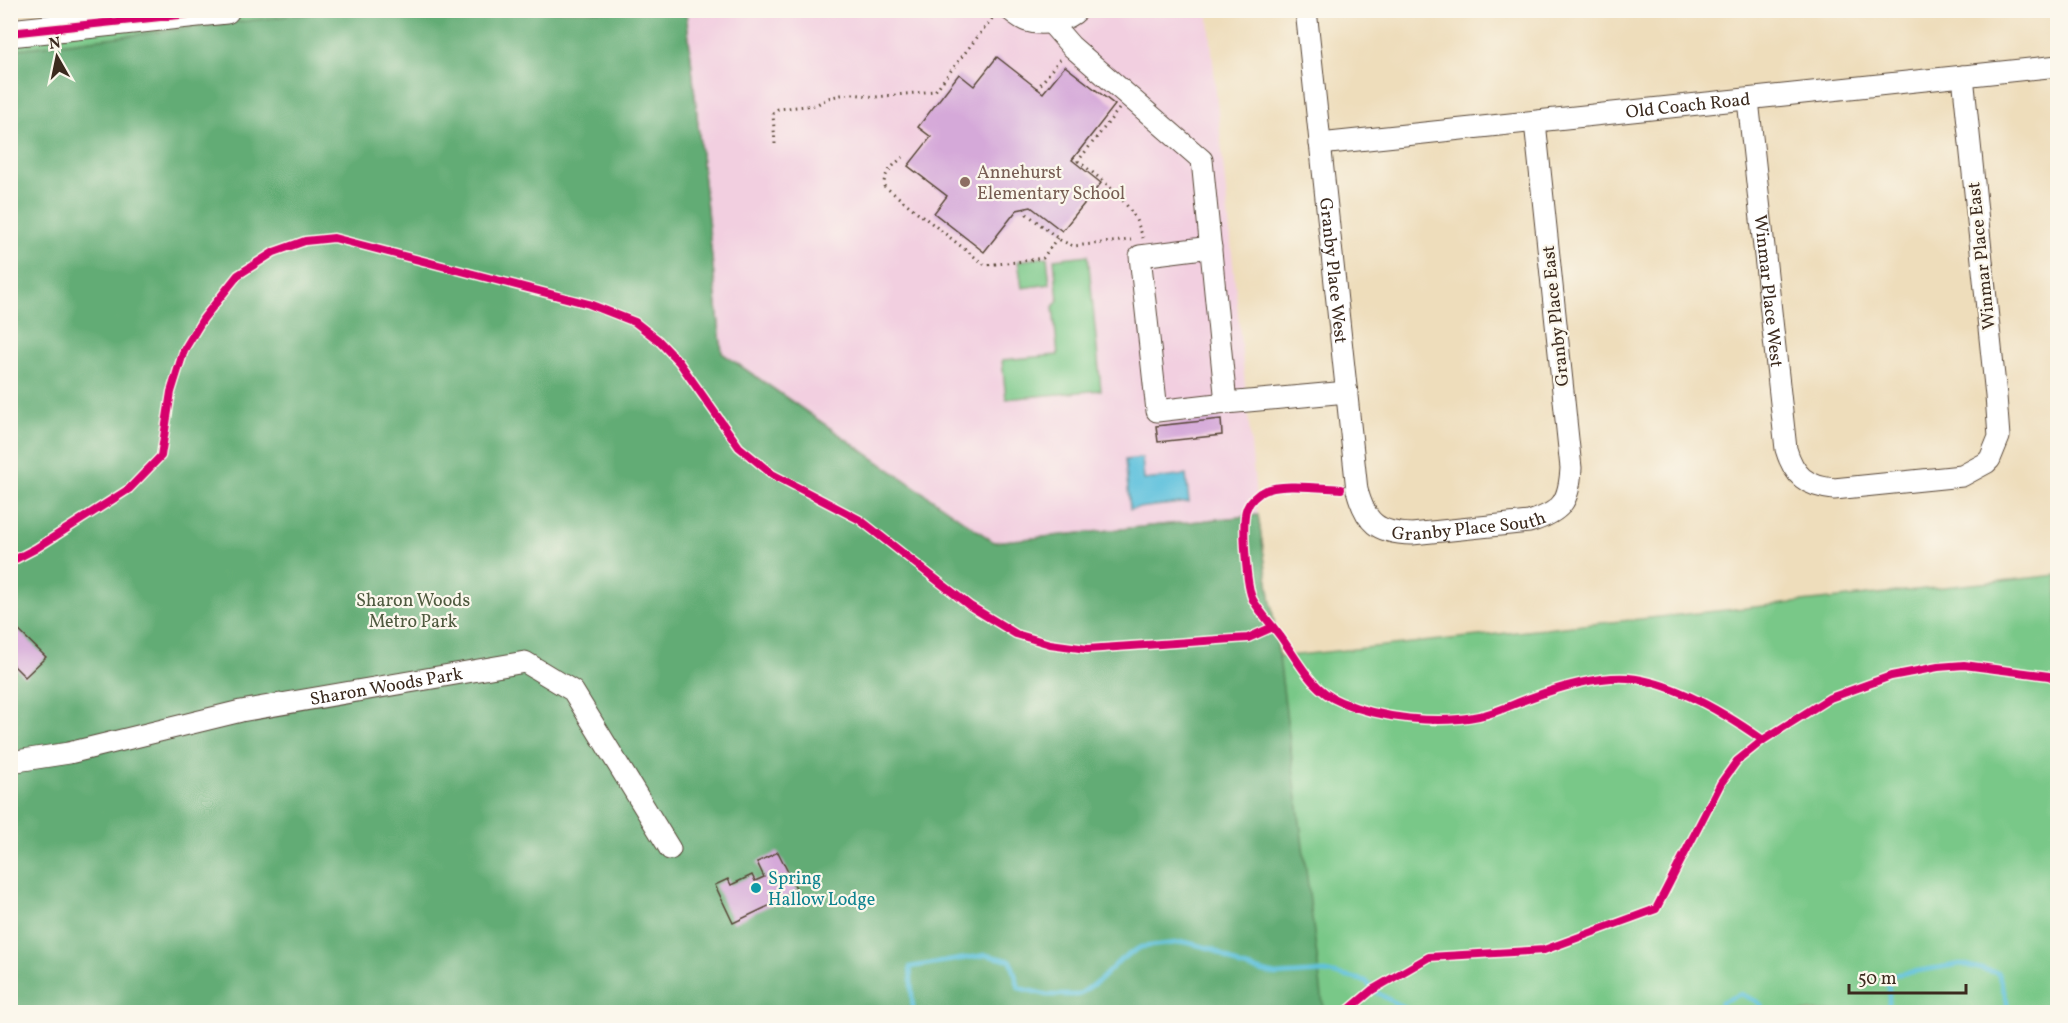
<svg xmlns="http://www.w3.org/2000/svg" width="2068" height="1023" font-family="Vollkorn,serif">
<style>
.built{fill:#f2cfe0}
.green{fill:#79c888;stroke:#5a7953;stroke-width:1.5}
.forest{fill:#62ac74;stroke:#4e6b49;stroke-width:1.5}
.water{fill:#5fc1dd;stroke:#4d767e;stroke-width:1.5}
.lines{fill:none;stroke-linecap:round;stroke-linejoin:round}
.stream{stroke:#5fc1dd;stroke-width:4.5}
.building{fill:#d5a9d9}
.minor-casing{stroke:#564536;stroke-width:23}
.major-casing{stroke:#564536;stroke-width:29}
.path{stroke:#564536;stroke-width:3;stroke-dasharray:1.5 4.5;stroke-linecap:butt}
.minor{stroke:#fff;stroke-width:21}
.major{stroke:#fff;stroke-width:27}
.cycleway-casing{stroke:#fbf7ec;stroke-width:11}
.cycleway{stroke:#d6006c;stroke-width:8}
.education-dot{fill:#8d6e63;stroke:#fbf7ec;stroke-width:2}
.culture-dot{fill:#0f9aa8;stroke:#fbf7ec;stroke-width:2}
.labels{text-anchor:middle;stroke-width:4.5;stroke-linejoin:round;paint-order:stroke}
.street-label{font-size:18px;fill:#3b2a1e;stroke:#fbf7ec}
.education-label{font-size:18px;fill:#785e54;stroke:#fbf7ec;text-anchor:start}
.park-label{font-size:18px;fill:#4e593e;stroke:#fbf7ec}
.culture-label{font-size:18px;fill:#0d838f;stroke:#fbf7ec;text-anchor:start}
</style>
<rect width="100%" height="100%" fill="#fbf7ec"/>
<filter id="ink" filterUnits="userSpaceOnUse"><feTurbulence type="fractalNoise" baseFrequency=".0167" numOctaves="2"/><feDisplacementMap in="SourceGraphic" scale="12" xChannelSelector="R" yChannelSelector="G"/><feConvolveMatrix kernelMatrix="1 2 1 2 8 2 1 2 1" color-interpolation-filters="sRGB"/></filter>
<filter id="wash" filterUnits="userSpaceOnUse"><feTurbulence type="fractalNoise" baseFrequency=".008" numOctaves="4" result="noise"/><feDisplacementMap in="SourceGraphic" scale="24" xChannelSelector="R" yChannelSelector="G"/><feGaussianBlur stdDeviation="1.35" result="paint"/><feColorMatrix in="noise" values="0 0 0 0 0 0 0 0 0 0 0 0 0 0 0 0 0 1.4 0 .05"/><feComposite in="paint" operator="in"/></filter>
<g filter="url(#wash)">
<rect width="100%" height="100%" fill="#edb"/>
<polygon class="built" points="686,11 1208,11 1258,515 994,542 722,353"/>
<g class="green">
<polygon points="226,10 686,11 722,353 994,542 1258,515 1279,657 2057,575 2057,1012 11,1012 10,33"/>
<polygon points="1088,255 1101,390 1006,399 1002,360 1058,355 1053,307 1058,300 1054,259"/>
<polygon points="1047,257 1050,284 1022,288 1018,261"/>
</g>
<polygon class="forest" points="337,10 686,11 722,353 994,542 1258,515 1279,657 1324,1012 11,1012 10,50"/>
<polygon class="water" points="1142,458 1144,480 1186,475 1189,502 1130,509 1125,460"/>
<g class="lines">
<g class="stream">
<polyline points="1374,991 1411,1012"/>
<polyline points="910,1012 913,1010 910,967 986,955 1011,961 1019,988 1048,995 1078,995 1100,980 1120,960 1141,947 1185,942 1213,949 1240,966 1275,975 1325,972 1366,981 1371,988"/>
<polyline points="1720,1012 1721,1002 1741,994 1758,1002 1767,1012"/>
<polyline points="1889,1012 1889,991 1887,976 1961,964 1998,973 2007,1001 2007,1012"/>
</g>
</g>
<g id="blocks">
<g class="building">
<polygon points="997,57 1043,93 1065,66 1115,105 1072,160 1101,183 1062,231 1031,207 1017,210 984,252 934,213 947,196 908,166 931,137 918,127 959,74 974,86"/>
<polygon points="1221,419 1222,435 1158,442 1156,426"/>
<polygon points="10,622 46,657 25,677 10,662"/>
<polygon points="778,852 798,892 733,923 715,885 728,879 731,885 752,875 755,881 764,877 757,862"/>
</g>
</g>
</g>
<g filter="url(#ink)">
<use href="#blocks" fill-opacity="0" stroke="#564536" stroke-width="1.5"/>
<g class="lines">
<defs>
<g id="minor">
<path d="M1010,10C1015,14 1021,19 1027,21C1042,26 1067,22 1078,10"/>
<path id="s1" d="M1306,10L1357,490C1366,523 1377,533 1412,534L1529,522C1562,512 1569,502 1571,468L1535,122"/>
<polyline points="1051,23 1071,46 1202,160 1226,403 1347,392"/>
<path id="s2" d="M1748,100L1786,449C1794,476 1806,486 1834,489L1962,476L1986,463L1990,459L1999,437L1996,396L1963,76"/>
<path id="s3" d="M1320,144L2058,66"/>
<polyline points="1211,247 1140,256 1157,411 1226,403"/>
<path id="s4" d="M10,762L69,753L241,711L525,662L573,691L670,849"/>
</g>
<polyline id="major" points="10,33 226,10"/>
</defs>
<use href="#minor" class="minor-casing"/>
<use href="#major" class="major-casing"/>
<g class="path">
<polyline points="1037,89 1060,59"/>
<path d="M1119,109L1078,161C1107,184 1132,201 1143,238"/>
<polyline points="775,144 773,114 778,109 816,105 828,98 841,95 853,94 876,97 935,91 994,16"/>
<path d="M903,157C894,165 883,173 884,186L985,265L1017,262L1043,258L1057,238"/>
<polyline points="1025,208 1027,214 1060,240 1073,246 1131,240"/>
</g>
<use href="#minor" class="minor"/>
<use href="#major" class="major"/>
<defs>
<g id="cycleway">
<polyline points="10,33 226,10"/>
<path d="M1341,489C1320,488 1277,482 1260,493C1253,498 1246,505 1245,515C1243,531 1246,586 1253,600C1261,614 1274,627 1283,640C1299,663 1313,691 1341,702C1379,718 1438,725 1479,716C1497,713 1513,704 1530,698C1560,687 1596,676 1628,678C1673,682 1726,714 1763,740"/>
<polyline points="10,562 35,549 129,489 161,456 171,392 184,350 203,319 238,275 274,252 305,241 334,238 589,304 635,322 658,340 679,362 739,447 772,474 860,520 970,606 1016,634 1050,644 1087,649 1248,638 1273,627"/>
<polyline points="1346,1012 1372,990 1429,957 1544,950 1656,909 1721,783 1737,761 1763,740 1830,698 1891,676 1938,667 1964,665 2049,676 2058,680"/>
</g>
</defs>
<use href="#cycleway" class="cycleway-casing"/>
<use href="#cycleway" class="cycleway"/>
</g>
</g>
<circle class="education-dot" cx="965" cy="182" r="6"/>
<circle class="culture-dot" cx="756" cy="888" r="6"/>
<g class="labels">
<g class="street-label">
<text dy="6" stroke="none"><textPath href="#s3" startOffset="370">Old Coach Road</textPath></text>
<text transform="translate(1981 256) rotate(-96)" y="6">Winmar Place East</text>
<text dy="6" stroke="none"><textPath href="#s1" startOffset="262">Granby Place West</textPath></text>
<text dy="6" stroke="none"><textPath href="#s2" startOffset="192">Winmar Place West</textPath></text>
<text transform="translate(1555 316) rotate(-96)" y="6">Granby Place East</text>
<text dy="6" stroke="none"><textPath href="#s1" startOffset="618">Granby Place South</textPath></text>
<text dy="6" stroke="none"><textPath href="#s4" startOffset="384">Sharon Woods Park</textPath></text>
</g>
<g class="education-label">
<text x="977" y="178">Annehurst<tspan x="977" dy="21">Elementary School</tspan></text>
</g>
<g class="park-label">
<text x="413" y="606">Sharon Woods<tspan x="413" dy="21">Metro Park</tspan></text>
</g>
<g class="culture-label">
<text x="768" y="884">Spring<tspan x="768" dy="21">Hallow Lodge</tspan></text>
</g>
</g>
<rect width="2068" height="1023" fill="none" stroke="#fbf7ec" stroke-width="36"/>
<g transform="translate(57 57) rotate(351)" stroke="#fbf7ec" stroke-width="4.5" paint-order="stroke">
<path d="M0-4.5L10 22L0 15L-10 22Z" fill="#3b2a1e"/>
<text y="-9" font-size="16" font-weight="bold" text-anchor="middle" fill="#3b2a1e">N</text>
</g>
<path d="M1849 984v9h117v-9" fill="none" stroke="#3b2a1e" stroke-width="3"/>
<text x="1858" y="984" font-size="18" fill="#3b2a1e" stroke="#fbf7ec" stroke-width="4.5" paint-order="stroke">50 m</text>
</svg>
